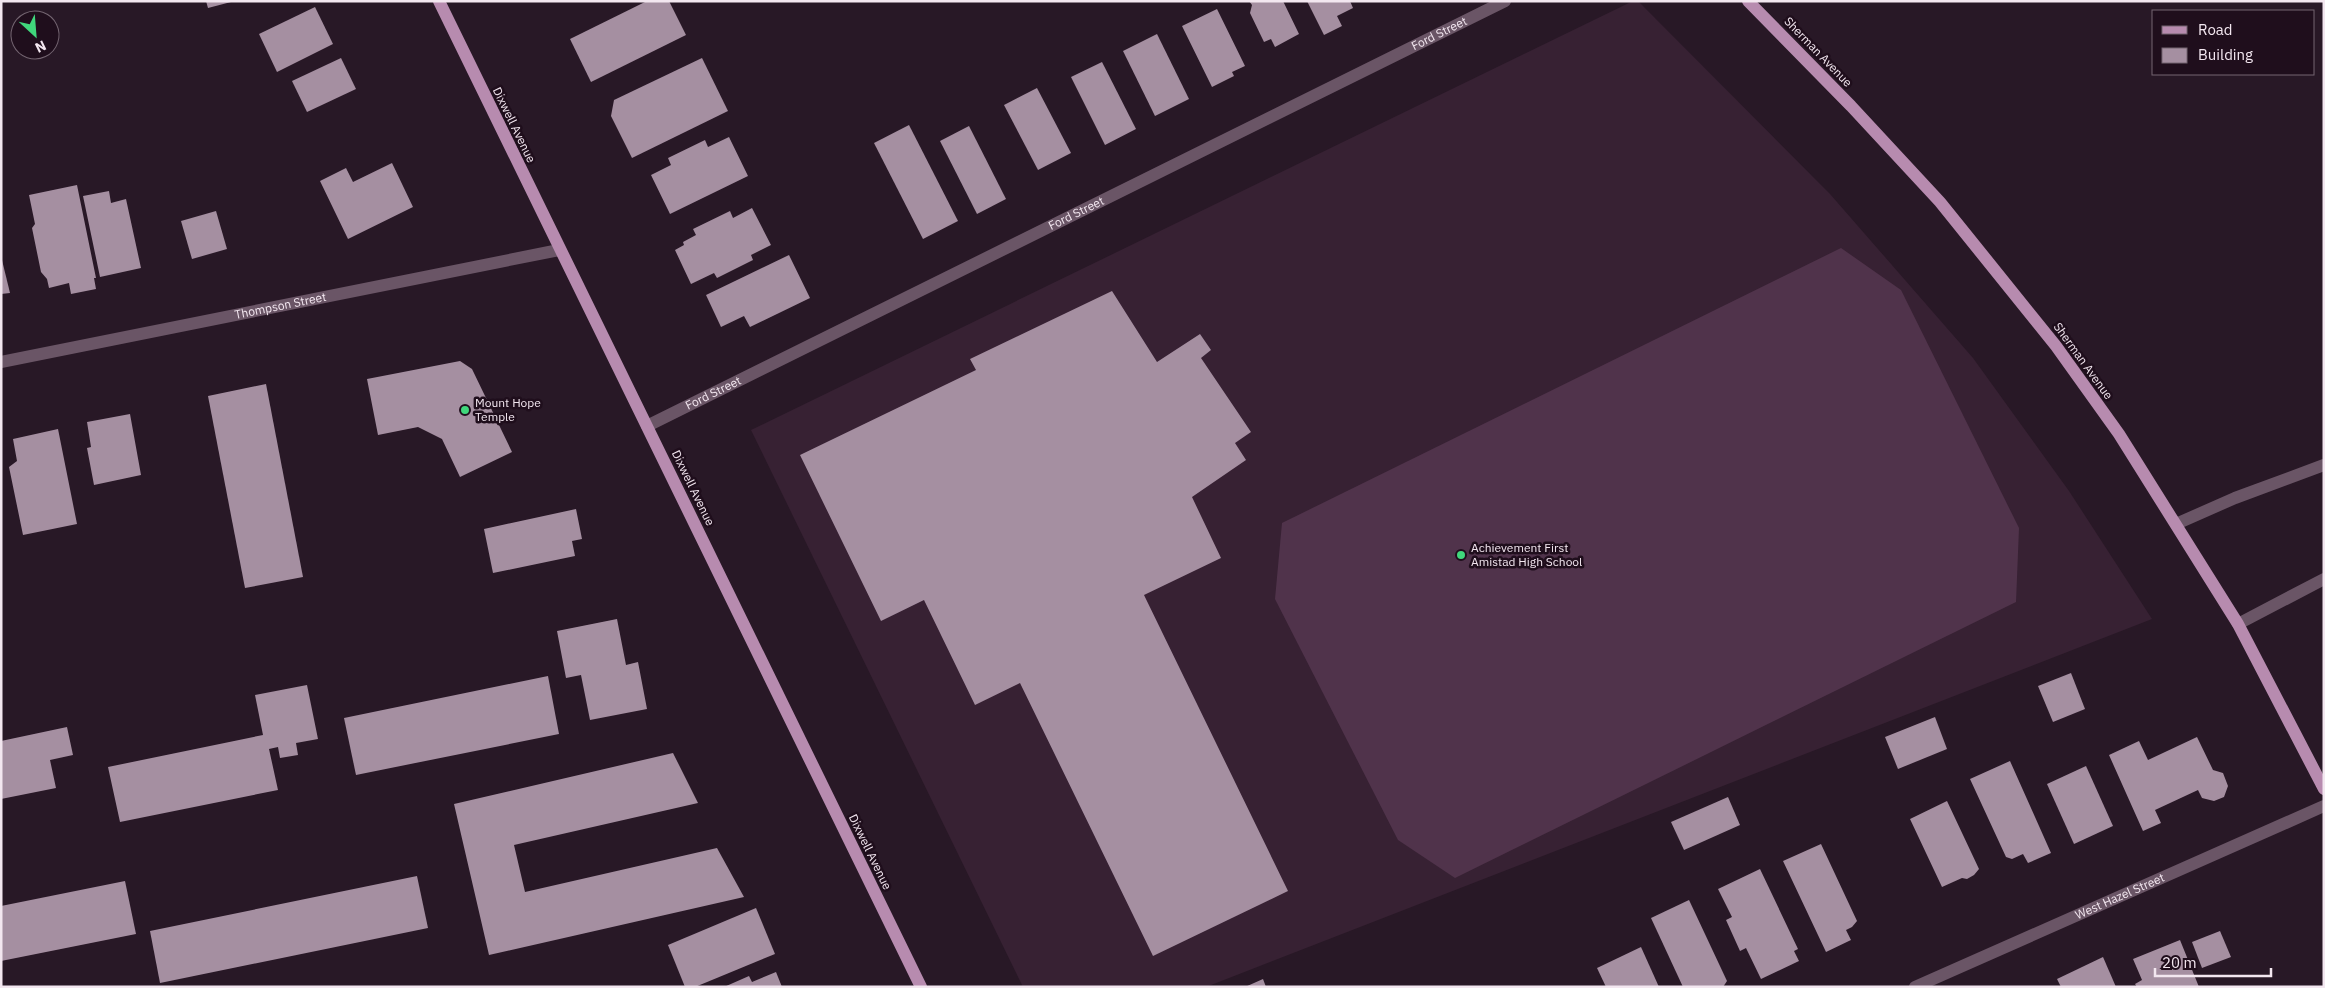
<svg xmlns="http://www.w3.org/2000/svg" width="2325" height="988" font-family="'IBM Plex Sans',sans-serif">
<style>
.built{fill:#372133}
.garden{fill:#50334b}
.building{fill:#a58fa1}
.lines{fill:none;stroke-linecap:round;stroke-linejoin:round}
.minor{stroke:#6a5566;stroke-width:12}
.major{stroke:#b78baf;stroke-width:12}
.poi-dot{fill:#40d77c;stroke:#1f0e1c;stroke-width:2}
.labels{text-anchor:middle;stroke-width:5;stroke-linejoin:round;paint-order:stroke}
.street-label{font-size:12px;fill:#f3e7f0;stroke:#1f0e1c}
.poi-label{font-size:12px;fill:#f3e7f0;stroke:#1f0e1c;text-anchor:start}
</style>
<rect width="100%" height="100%" fill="#281826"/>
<polygon class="built" points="1633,1 1638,1 1830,194 1973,358 2069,491 2152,619 1206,987 1023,987 751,430"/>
<polygon class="garden" points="1841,248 1901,290 2019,528 2016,602 1455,878 1398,840 1275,599 1282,523"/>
<g class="building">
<polygon points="206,1 231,1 231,2 208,8"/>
<polygon points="647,1 669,1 686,35 591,82 570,39"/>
<polygon points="1249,1 1283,1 1299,34 1275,47 1271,39 1264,42 1250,13 1252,5"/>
<polygon points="1307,1 1350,1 1353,8 1337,16 1342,26 1324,35"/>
<polygon points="315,7 333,44 277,72 259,34"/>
<polygon points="1217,9 1245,66 1232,72 1234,76 1212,87 1182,26"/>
<polygon points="1157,34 1189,99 1155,116 1123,51"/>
<polygon points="341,58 356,89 307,112 292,81"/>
<polygon points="702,58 728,111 632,158 611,116 614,100"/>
<polygon points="1102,62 1136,129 1105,145 1071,77"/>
<polygon points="1037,88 1071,153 1038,170 1004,105"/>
<polygon points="909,125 958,221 923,239 874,143"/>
<polygon points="969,126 1006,199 977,214 940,141"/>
<polygon points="729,137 748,176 670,214 651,175 671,165 668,158 705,140 708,147"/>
<polygon points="392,163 413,207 348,239 320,181 346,168 353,182"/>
<polygon points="77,185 96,278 94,278 96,289 71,294 69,283 49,288 47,279 41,272 32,228 35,224 29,195"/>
<polygon points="109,191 111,203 126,199 141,268 100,277 83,196"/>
<polygon points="752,208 771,245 751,255 753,260 717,278 714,273 691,284 675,250 684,245 683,242 696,235 693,229 730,211 733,218"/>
<polygon points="216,211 227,249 192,259 181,221"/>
<polygon points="789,255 810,298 750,327 744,316 721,327 706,295"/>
<polygon points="1,256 10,293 1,294"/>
<polygon points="1112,291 1157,362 1200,334 1211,350 1201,358 1251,432 1235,443 1246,460 1192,497 1221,558 1144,595 1288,891 1153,956 1020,683 975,705 924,600 881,621 800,455 976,370 970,359"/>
<polygon points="460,361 472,369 512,452 460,477 442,439 418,427 378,435 367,379"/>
<polygon points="266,384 303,577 245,588 208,396"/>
<polygon points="130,414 141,475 94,485 87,448 91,447 87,422"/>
<polygon points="58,429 77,524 23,535 9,467 17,461 13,439"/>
<polygon points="576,509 582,539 572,541 575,556 493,573 484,529"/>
<polygon points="617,619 626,665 638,662 647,709 590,720 581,675 566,678 557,631"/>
<polygon points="2071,673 2085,709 2053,722 2038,686"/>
<polygon points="548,676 559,734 356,775 344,718"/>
<polygon points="307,685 318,739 296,743 298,755 280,758 278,747 269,749 278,790 120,822 108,767 263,735 255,695"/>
<polygon points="1935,717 1947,749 1898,769 1885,737"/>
<polygon points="67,727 73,755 50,760 56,788 1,799 1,741"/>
<polygon points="2197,737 2213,770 2223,773 2228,786 2224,797 2214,801 2202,798 2198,790 2155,810 2161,823 2143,831 2109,755 2139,741 2148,760"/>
<polygon points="673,753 698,803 514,845 525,892 717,848 744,897 489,955 454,804"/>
<polygon points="2010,761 2051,853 2028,863 2023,854 2012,859 2006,857 1970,779"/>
<polygon points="2086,766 2113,826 2074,844 2047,784"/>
<polygon points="1728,797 1740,825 1684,850 1671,822"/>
<polygon points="1947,801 1979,869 1974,875 1967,879 1962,878 1942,887 1910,819"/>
<polygon points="1821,844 1857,921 1852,927 1846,930 1851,940 1826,952 1783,861"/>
<polygon points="1760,869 1798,949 1794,951 1799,961 1761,979 1746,948 1740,951 1726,920 1732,917 1718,889"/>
<polygon points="417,876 428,928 160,983 150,931"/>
<polygon points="125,881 136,934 1,961 1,906"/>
<polygon points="1689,900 1727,981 1723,987 1683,987 1651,918"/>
<polygon points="756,908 775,954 695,987 685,987 668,945"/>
<polygon points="2220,931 2231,957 2202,968 2192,942"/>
<polygon points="2180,940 2199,987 2137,987 2135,984 2142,980 2133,959"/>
<polygon points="1641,947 1659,987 1606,987 1597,968"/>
<polygon points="2103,957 2116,987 2061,987 2057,979"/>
<polygon points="776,972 782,987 724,987 749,976 752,982"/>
<polygon points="1263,979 1266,987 1245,987"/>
</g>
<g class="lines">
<g class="minor">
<path id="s1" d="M1,362L559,250"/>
<path id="s2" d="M647,426L1505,1"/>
<polyline points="2176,524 2235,498 2324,465"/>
<polyline points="2238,624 2324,579"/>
<path id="s3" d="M1915,987L2324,806"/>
</g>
<g class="major">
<polyline points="439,1 921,987"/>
<polyline points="1748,1 1851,106 1940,202 2056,346 2119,434 2238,624 2324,789"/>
</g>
</g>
<g class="poi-dot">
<circle cx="465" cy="410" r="5"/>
<circle cx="1461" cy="555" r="5"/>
</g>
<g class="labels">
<g class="street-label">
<text dy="4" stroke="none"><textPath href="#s2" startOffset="884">Ford Street</textPath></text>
<text transform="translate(1818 52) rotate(46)" y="4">Sherman Avenue</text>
<text transform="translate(514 125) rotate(64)" y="4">Dixwell Avenue</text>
<text dy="4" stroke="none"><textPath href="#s2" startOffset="479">Ford Street</textPath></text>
<text dy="4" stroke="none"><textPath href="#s1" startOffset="285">Thompson Street</textPath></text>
<text transform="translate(2083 361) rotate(54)" y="4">Sherman Avenue</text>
<text dy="4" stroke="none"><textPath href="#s2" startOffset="74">Ford Street</textPath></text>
<text transform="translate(693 488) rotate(64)" y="4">Dixwell Avenue</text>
<text transform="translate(870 852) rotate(64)" y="4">Dixwell Avenue</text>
<text dy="4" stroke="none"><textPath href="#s3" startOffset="224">West Hazel Street</textPath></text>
</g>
<g class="poi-label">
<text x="475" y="407">Mount Hope<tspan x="475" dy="14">Temple</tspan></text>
<text x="1471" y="552">Achievement First<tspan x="1471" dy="14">Amistad High School</tspan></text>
</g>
</g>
<rect width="2325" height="988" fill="none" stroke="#f3e7f0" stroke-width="5"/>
<rect x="2152" y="10" width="162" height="65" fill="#1f0e1c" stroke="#746571"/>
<rect x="2162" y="26" width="25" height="8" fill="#b78baf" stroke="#746571"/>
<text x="2198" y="35" font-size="15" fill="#f3e7f0">Road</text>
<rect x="2162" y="48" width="25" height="15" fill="#a58fa1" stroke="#746571"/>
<text x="2198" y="60" font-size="15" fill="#f3e7f0">Building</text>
<g transform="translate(35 35) rotate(154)"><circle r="24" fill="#1f0e1c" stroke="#746571"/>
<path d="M0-4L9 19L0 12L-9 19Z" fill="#40d77c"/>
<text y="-8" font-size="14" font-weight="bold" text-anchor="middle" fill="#f3e7f0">N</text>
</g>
<path d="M2155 968v8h116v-8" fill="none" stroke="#f3e7f0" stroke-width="2.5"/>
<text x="2162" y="968" font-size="15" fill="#f3e7f0" stroke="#1f0e1c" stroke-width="4" paint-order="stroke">20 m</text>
</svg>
